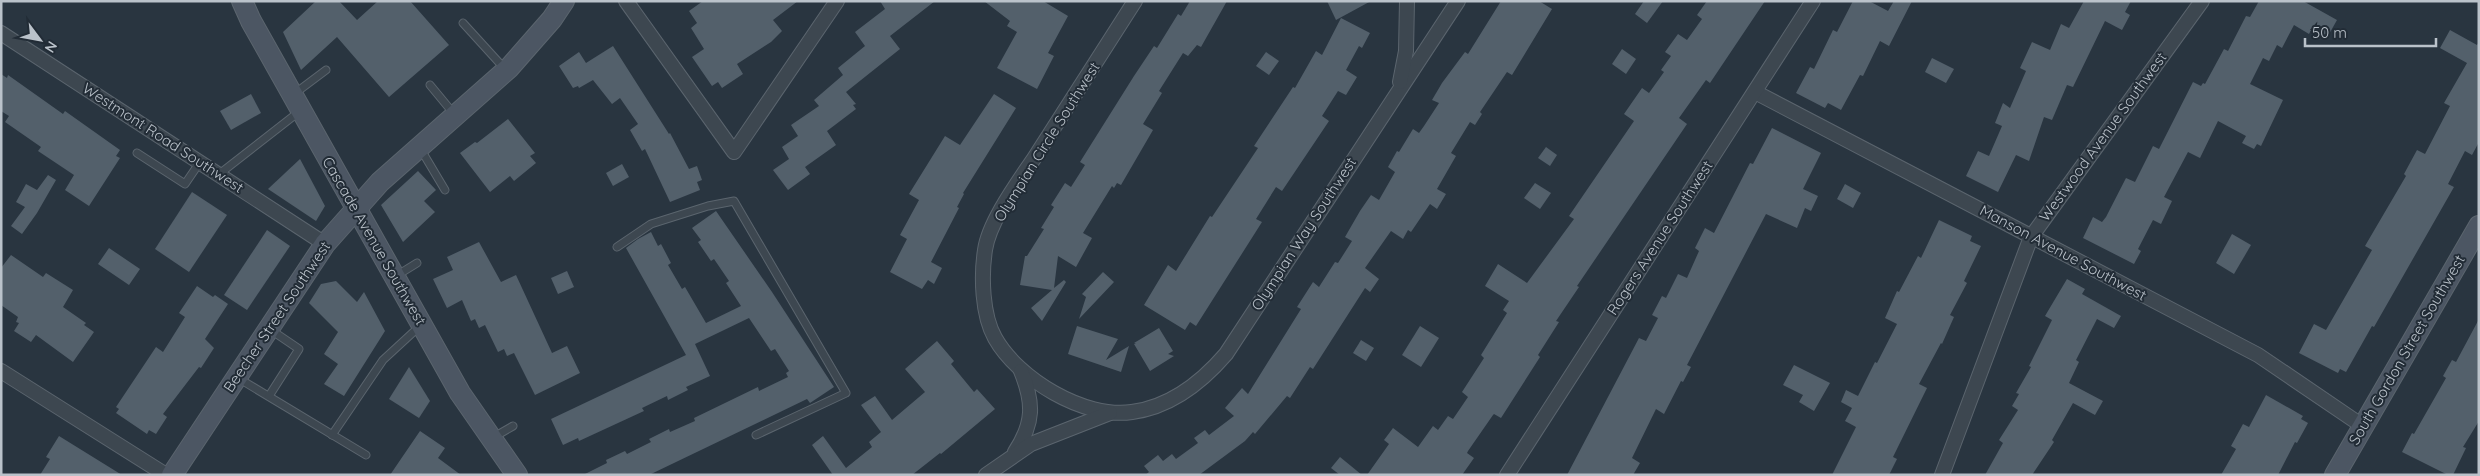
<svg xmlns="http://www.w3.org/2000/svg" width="2480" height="476" font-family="Quicksand,sans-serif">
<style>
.building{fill:#53606b}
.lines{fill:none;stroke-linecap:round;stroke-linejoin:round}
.lane-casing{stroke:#5b656e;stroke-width:9}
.street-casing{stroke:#5b656e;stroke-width:16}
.secondary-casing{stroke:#5b656e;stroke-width:22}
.lane{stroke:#3d4750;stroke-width:7}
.street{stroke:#3d4750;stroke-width:14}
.secondary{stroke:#4c5663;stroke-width:20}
.labels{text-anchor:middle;stroke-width:4;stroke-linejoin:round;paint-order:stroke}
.street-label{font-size:15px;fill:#bac2ca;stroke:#222c36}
</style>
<rect width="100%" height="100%" fill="#293540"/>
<g class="building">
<polygon points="316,1 339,1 357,20 378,1 410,1 449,45 389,97 337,37 301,70 283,32"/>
<polygon points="703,1 798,1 773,20 782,31 771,42 737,64 743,74 722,88 718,82 712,86 692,57 704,49 691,28 697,23 689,11"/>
<polygon points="880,1 935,1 890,36 900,49 846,92 856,104 853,105 856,109 827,131 836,145 805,167 810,174 788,190 773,170 789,159 782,147 798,136 791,125 819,106 814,100 843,75 838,68 865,46 855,32 885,9"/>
<polygon points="984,1 1043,1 1068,16 1048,53 1054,56 1037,89 997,68 1017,32 1007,26 1010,21"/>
<polygon points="1190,1 1227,1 1201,47 1197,45 1188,56 1183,53 1159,91 1162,93 1143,124 1153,130 1121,185 1117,183 1114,188 1112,186 1083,233 1092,238 1076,267 1058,256 1054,288 1064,280 1066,282 1042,321 1031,308 1052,290 1020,285 1025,256 1027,256 1044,229 1041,228 1054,207 1051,205 1065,183 1071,187 1085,165 1080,162 1134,76 1154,46 1157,48 1178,14 1181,16"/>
<polygon points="1327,1 1371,1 1336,20"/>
<polygon points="1501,1 1539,1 1552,9 1512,75 1507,72 1480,112 1482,114 1475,125 1470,122 1451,153 1456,156 1437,189 1446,194 1437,209 1430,204 1411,232 1408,230 1403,239 1391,231 1365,268 1379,279 1370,292 1365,288 1313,369 1310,367 1290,398 1287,396 1255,434 1253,432 1245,441 1199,475 1145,475 1149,472 1144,466 1158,455 1163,461 1172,454 1176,459 1198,443 1194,438 1205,430 1209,435 1234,416 1225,408 1242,388 1248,394 1301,309 1297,307 1313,282 1319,287 1335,262 1338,263 1352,241 1345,237 1360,211 1371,195 1379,200 1395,172 1388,167 1397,151 1399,152 1413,129 1419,133 1424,126 1439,103 1432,100 1442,83 1465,52 1468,54"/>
<polygon points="1644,1 1663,1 1647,23 1635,14"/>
<polygon points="1707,1 1765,1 1710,83 1706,80 1679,118 1687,124 1577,286 1579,287 1556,321 1559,322 1538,355 1540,357 1501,418 1494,414 1493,415 1468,451 1467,453 1474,458 1462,475 1367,475 1389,444 1384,440 1393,428 1418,447 1433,426 1438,430 1448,416 1453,419 1468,397 1462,392 1484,358 1481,355 1507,313 1503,310 1509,301 1485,286 1498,264 1527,283 1574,219 1569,216 1634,121 1624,114 1642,88 1649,93 1664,72 1661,70 1671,56 1665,52 1678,34 1687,40 1702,19 1697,15"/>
<polygon points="1853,1 1869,1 1888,11 1894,1 1912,1 1889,46 1880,41 1863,76 1860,75 1841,110 1828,103 1825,108 1796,93 1810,67 1814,69 1833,30 1837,32"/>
<polygon points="2084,1 2131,1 2125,12 2130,15 2122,30 2105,21 2073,87 2067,85 2052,120 2044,117 2029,161 2016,155 1998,192 1966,176 1978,151 1989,156 2002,126 1995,123 2003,103 2010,108 2026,71 2020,68 2032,42 2050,50 2061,24 2069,28"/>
<polygon points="2259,1 2303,1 2337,20 2328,36 2312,28 2309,34 2294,25 2282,48 2277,45 2269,61 2263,58 2250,84 2283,100 2261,146 2257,144 2254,149 2242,143 2246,136 2218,121 2200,158 2188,152 2164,197 2172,201 2161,224 2153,220 2138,249 2141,251 2134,264 2083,238 2093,217 2102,222 2106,217 2126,178 2135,182 2153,146 2159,149 2193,82 2201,86 2203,83 2205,84 2224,49 2228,51 2246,16 2250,17"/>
<polygon points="1341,18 1370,33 1362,48 1359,46 1346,70 1357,77 1346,95 1338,91 1322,116 1329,121 1282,191 1276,187 1256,219 1262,222 1196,326 1190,322 1185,330 1144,305 1168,265 1176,271 1210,216 1212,217 1258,148 1254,146 1293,87 1295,88 1316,51 1322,55"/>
<polygon points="2450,30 2477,45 2479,42 2479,142 2472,155 2465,151 2448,184 2454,187 2374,327 2372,326 2346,372 2340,369 2338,373 2299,353 2314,324 2326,330 2372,250 2365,246 2406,176 2404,174 2417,150 2425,154 2450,106 2444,103 2467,63 2440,48"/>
<polygon points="613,46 669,134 670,133 689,169 697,166 702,180 697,182 700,190 670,202 645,149 642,151 630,130 638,124 620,98 612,104 593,80 579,88 578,86 573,88 559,66 579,52 586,63"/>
<polygon points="1622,49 1636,59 1626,74 1612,64"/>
<polygon points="1266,52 1279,61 1269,75 1256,66"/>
<polygon points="1932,58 1954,69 1946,83 1925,72"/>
<polygon points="1,74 7,78 8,75 63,114 65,111 120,150 116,156 120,158 89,206 65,190 74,175 38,151 41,147 5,122 9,116 1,111"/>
<polygon points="251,94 261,113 231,130 220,111"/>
<polygon points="994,94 1016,108 963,193 964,194 957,207 959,208 931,262 942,268 934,284 928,280 922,289 890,272 907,239 900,235 919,200 909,194 945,136 960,145"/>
<polygon points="508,119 535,153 530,156 536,163 514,181 510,176 490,192 460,153 475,142 477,143"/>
<polygon points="1772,128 1821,153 1803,189 1818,196 1811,211 1805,208 1797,228 1766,214 1687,365 1691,367 1683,382 1681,381 1664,414 1656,409 1632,458 1640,463 1633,475 1567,475 1639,338 1646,341 1658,318 1652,315 1662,296 1666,298 1678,274 1687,278 1699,251 1695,248 1705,228 1714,233 1750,163 1753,164"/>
<polygon points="1546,147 1557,155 1550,166 1538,158"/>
<polygon points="300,159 325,206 316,221 268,189"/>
<polygon points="622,164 629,177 613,186 606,173"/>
<polygon points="418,171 436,190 424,201 435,212 403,242 381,205"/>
<polygon points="48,175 56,180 37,213 22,234 11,226 25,207 16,202 26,184 37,190"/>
<polygon points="1535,183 1551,193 1540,209 1524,198"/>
<polygon points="1845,184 1861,193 1853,208 1837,199"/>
<polygon points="192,192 227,215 189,272 155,249"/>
<polygon points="716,211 772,292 834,387 810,403 807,399 649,475 583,475 607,463 606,460 625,451 627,454 651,442 649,439 669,429 670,432 695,421 694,418 758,387 759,391 788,377 786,373 789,371 775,349 771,351 749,318 695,344 710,376 686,387 688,390 668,400 667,396 642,408 644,411 579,441 578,438 563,445 551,419 686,355 626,248 638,239 651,232 658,246 661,244 671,263 668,265 682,289 685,287 706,323 741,306 726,283 729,281 714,259 711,261 698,242 701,240 692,228"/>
<polygon points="1939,220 1972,236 1970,241 1981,246 1964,281 1967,283 1950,315 1954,317 1942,344 1941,343 1919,384 1927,388 1893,457 1897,459 1889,475 1832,475 1856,427 1845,421 1852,408 1841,402 1846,390 1858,396 1875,362 1877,363 1897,324 1885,318 1897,291 1899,292 1918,256 1921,258"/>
<polygon points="267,230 290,246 247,310 224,295"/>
<polygon points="2232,234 2251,245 2234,274 2216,263"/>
<polygon points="479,242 501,282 516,275 552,353 567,346 580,373 535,395 514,353 507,356 504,349 498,352 485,325 479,328 475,319 471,321 462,300 447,308 433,279 453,270 447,257"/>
<polygon points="109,248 140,269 129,285 98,264"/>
<polygon points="11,255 43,277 46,273 73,290 63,307 86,323 84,325 94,332 73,362 36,335 31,342 14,331 19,323 16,322 18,317 1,305 1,268"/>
<polygon points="567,271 574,287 558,294 551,278"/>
<polygon points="1103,272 1114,282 1079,319 1086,297 1082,294"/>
<polygon points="2067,279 2085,289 2082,294 2121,316 2114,328 2097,319 2076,360 2079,362 2069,383 2103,401 2095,415 2073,403 2052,440 2054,442 2032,475 1985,475 2003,443 1999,440 2018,410 2012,406 2019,394 2016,393 2031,367 2029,366 2052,320 2045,316"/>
<polygon points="336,281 357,302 364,292 385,331 344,396 324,384 338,364 324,354 338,332 309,303 321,284"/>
<polygon points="197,286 213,297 215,295 228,304 205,339 214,348 201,368 199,367 163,414 167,417 156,434 149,430 147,434 116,413 119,409 116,407 156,347 163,352 185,317 179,313"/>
<polygon points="2479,319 2479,421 2463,447 2466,448 2453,475 2448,475 2402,452 2412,433 2414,434 2446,378 2443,376 2452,360 2456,362"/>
<polygon points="1077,326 1118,339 1106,360 1129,346 1121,372 1068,354"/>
<polygon points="1420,326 1439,338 1421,367 1402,355"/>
<polygon points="1159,328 1173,351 1168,354 1174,356 1150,371 1134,344 1136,344 1134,343"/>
<polygon points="1361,340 1374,348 1366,361 1353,353"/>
<polygon points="937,341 954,361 951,364 974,392 977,389 995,409 941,454 940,453 912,475 833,475 812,445 823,436 846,468 872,447 869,442 881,432 861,405 875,396 892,420 925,392 905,369"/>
<polygon points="1794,365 1830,383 1814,411 1799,402 1803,395 1783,385"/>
<polygon points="409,367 430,401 419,418 389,399"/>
<polygon points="2266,395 2303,416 2301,419 2308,423 2297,443 2295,442 2278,475 2221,475 2236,449 2231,446 2243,424 2249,427"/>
<polygon points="420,431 445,448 438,458 461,475 390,475"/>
<polygon points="59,436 122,475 40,475 50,459 46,457"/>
<polygon points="1340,457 1362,475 1340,475 1331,468"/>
</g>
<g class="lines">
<defs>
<g id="lane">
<polyline points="463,23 504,68"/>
<polyline points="430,85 454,114"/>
<polyline points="294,94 326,70"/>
<polyline points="420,148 445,190"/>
<polyline points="137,153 185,184 200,162"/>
<polyline points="218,175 300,111"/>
<polyline points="617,247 651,224 708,206 734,201 846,393 756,435"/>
<polyline points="396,276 417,263"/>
<polyline points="238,378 366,455"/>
<polyline points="269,396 299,349 271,330"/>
<polyline points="332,435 383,360 421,325"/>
<polyline points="494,437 513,426"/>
</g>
<g id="street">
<polyline points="626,1 734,152 837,1"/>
<path d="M1135,1C1102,53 1068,105 1035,157C1019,181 989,221 985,250C981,276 982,315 995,338C1018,379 1084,419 1132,412C1171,407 1201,383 1226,354L1458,1"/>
<polyline points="1,33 325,244"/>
<polyline points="1400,82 1406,51 1407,1"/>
<polyline points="1755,92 2258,355 2364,427"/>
<polyline points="1,371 166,475"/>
<path d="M1015,452C1034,423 1034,403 1021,371"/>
<polyline points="986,475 1031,444 1110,413"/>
<polyline points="1507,475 1813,1"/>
<polyline points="1942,475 2031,237 2202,1"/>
</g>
<g id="secondary">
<polyline points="242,1 251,21 460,393 517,475"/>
<polyline points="172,475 325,244 380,182 509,68 552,19 564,1"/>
<polyline points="2335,475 2479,226"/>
</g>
</defs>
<use href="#lane" class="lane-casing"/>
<use href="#street" class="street-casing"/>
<use href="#secondary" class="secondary-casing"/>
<use href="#lane" class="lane"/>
<use href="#street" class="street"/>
<use href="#secondary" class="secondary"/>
</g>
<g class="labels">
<g class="street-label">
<text transform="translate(2103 137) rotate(-54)" y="5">Westwood Avenue Southwest</text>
<text transform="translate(163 138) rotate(33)" y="5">Westmont Road Southwest</text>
<text transform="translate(1047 142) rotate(-58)" y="5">Olympian Circle Southwest</text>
<text transform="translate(1304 234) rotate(-57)" y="5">Olympian Way Southwest</text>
<text transform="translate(1660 238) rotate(-57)" y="5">Rogers Avenue Southwest</text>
<text transform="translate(374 241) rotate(60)" y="5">Cascade Avenue Southwest</text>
<text transform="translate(2063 253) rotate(28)" y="5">Manson Avenue Southwest</text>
<text transform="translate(277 317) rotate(-56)" y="5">Beecher Street Southwest</text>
<text transform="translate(2407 350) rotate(-60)" y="5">South Gordon Street Southwest</text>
</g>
</g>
<rect width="2480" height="476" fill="none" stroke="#bac2ca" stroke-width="5"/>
<g transform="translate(40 40) rotate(122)" stroke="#222c36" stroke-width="4" paint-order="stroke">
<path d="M0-4L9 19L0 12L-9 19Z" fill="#bac2ca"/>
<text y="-8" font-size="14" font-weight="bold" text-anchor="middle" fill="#bac2ca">N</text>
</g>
<path d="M2305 38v8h131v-8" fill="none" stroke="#bac2ca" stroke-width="2.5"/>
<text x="2312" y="38" font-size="15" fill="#bac2ca" stroke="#222c36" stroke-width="4" paint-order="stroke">50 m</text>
</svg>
